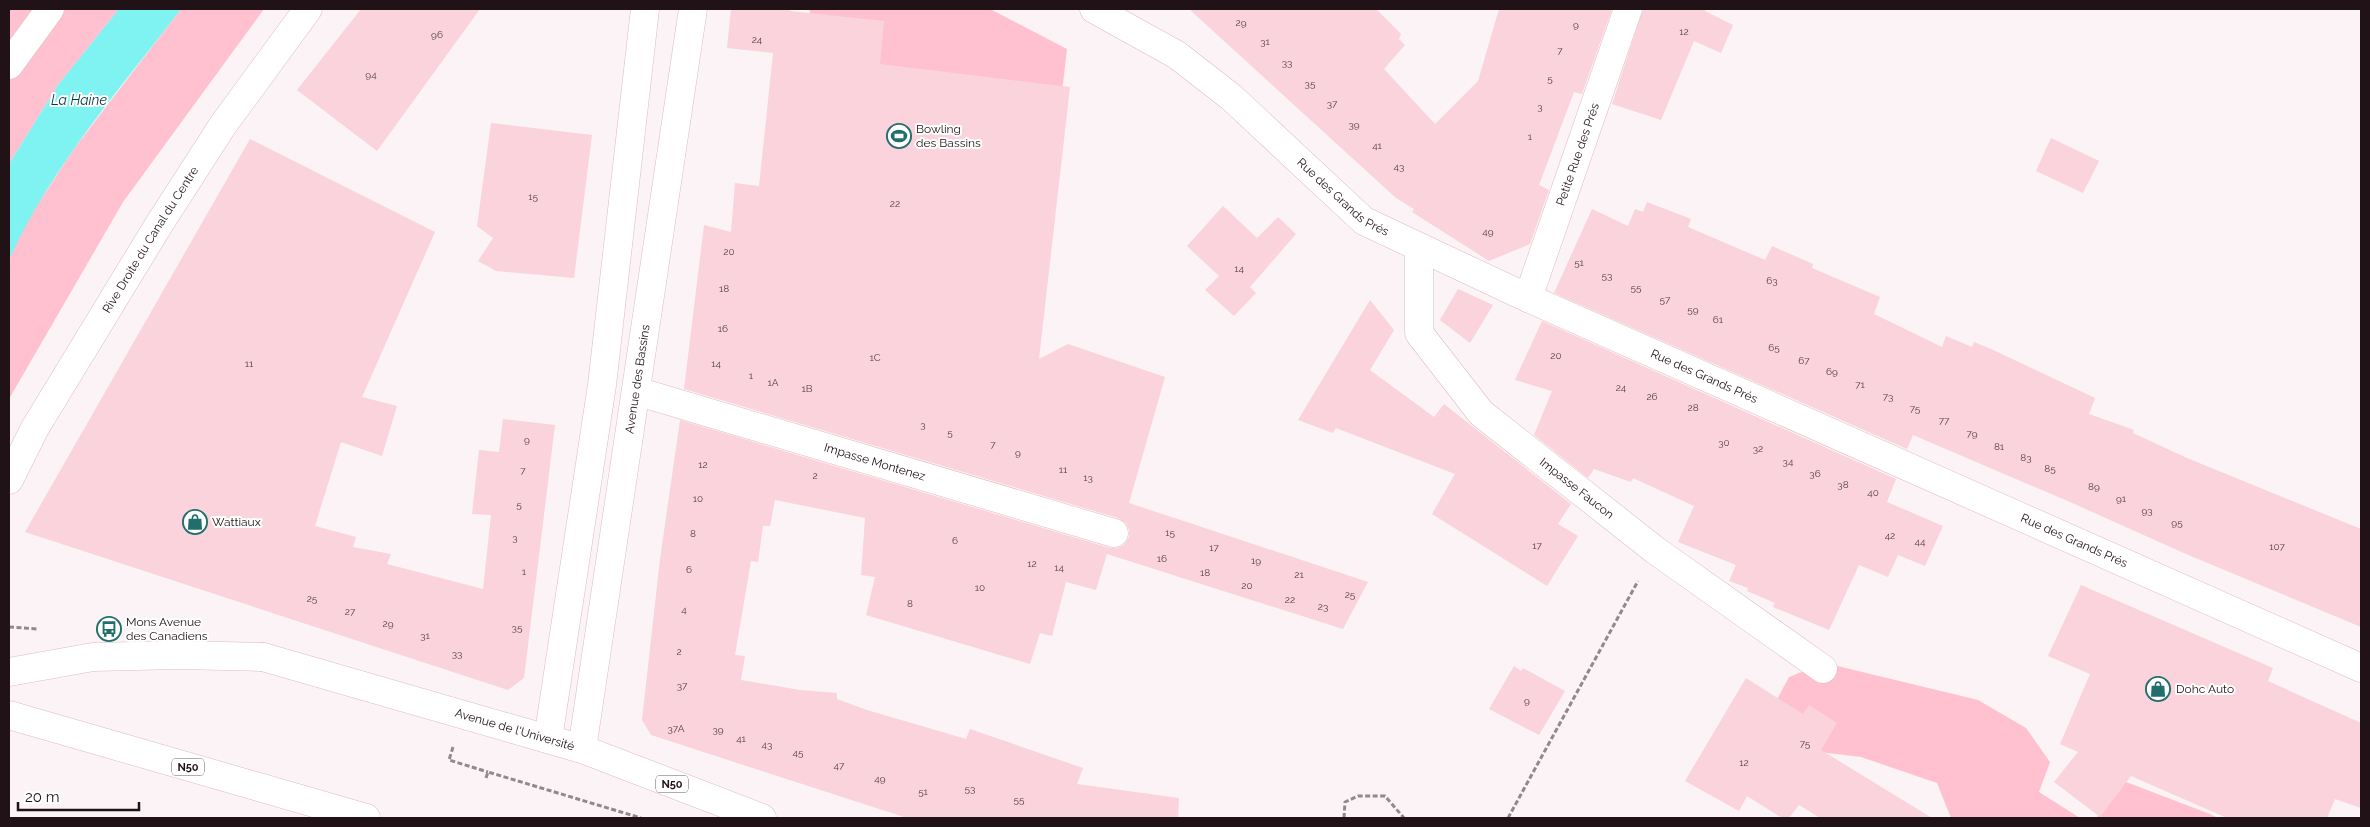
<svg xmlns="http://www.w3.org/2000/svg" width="2370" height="827" font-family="Raleway,sans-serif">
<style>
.green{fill:#ffc0cf}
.water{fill:#7ef3f1}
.building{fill:#fad3dc}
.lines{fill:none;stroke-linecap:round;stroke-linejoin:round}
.minor-casing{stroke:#e0bac2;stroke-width:29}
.major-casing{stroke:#e0bac2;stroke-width:29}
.highway-casing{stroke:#e0bac2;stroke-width:29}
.path{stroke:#93888b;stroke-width:3;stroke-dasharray:5 2.5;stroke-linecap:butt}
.minor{stroke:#fff;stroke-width:28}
.major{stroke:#fff;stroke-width:28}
.highway{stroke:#fff;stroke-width:28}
.labels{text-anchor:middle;stroke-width:4;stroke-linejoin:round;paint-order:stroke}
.number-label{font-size:10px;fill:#564248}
.shield{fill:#fff;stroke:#63595c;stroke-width:1}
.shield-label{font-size:11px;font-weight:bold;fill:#201216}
.poi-label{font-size:12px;fill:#201216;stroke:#fff;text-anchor:start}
.street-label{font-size:12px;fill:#201216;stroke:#fff}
.water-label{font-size:14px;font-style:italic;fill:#013c3c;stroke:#fff}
</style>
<rect width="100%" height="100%" fill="#fbf3f5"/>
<g class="green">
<polygon points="9,9 119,9 58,85 9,164"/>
<polygon points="181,9 264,9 123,202 9,399 9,260 23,227 73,150"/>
<polygon points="810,9 990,9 1067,49 1062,92 804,61"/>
<polygon points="1825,663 1978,700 2026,728 2050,762 2039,792 2080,818 1951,818 1937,783 1861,757 1820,752 1773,707 1789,677"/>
<polygon points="2113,777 2210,814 2218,818 2097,818"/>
</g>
<path class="water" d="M119,9H181C120,89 51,167 9,260V164L58,85Z"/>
<g class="building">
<polygon points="361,9 480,9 377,151 297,90"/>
<polygon points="731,9 791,9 790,11 884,21 880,64 1070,87 1039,359 1068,344 1165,377 1129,503 1368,582 1343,629 1107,554 1096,590 1066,582 1052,636 1040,633 1030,664 866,615 875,577 861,575 865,518 775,500 770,526 763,526 758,562 751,561 735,655 745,656 741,680 800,690 837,693 837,699 867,710 966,739 970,729 1083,768 1077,784 1179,798 1178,818 907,818 651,735 642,720 660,559 680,420 1110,548 1117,548 1124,545 1129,537 1129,530 1126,523 1118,518 684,389 704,225 731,232 735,183 759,186 773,53 727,48"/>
<polygon points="1189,9 1376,9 1401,34 1399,39 1405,45 1384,69 1435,124 1478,81 1499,9 1612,9 1582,94 1574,92 1539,185 1549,190 1530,244 1489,261 1412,212 1414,209 1396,198"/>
<polygon points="1643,9 1706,9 1705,11 1733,25 1721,53 1694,41 1661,120 1612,104"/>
<polygon points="491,123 592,135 574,278 496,271 478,261 493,238 477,226"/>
<polygon points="2051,138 2099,161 2083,193 2036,171"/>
<polygon points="250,139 435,232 362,397 397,406 382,456 341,442 315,526 356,537 353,547 391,554 387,564 483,589 491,515 472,514 479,450 499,452 503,419 555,425 524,678 508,690 25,532"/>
<polygon points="1647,202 1691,219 1688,227 1765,260 1772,246 1813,264 1812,268 1880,297 1874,314 1942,347 1946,336 1972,347 1974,342 1989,348 2095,398 2089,414 2134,430 2133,433 2187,458 2361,529 2361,627 2186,554 2070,502 1913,435 1907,449 1554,293 1592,209 1628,226 1635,209 1643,212"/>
<polygon points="1223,206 1257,238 1278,217 1296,234 1250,287 1256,293 1234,316 1205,290 1219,276 1187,246"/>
<polygon points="1458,289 1493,305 1470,343 1440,320"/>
<polygon points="1370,300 1394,330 1370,370 1434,417 1444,404 1571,504 1558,524 1578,536 1547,586 1432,514 1455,474 1336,428 1333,433 1298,420"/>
<polygon points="1542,321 1896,479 1887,502 1943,526 1925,566 1898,555 1888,577 1859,565 1829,630 1773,607 1775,603 1747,591 1748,588 1729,581 1736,565 1678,542 1694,506 1633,478 1631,482 1594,469 1588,478 1534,435 1552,391 1515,380"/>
<polygon points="2081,585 2273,668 2268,681 2361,723 2361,808 2335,799 2327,818 2227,818 2131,776 2100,817 2054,782 2078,752 2060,744 2090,674 2048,656"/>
<polygon points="1514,666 1521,671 1523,668 1565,691 1539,735 1489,709"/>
<polygon points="1746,678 1803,714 1809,705 1837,723 1821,750 1932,818 1820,818 1799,805 1789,818 1782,818 1747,796 1739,811 1685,781"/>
</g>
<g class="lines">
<defs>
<g id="minor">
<path id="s1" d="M1094,9L1177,55L1231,97L1364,221L1528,298L2361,668"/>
<polyline points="9,65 50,9"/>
<path id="s2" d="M1419,248V333L1481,413L1655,550L1823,669"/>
<path id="s3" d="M1528,298L1628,9"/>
<path id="s4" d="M636,391L1114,533"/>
<path id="s5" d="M9,480L35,428L158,226L223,125L308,9"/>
<polyline points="548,739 602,385 645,9"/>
<path id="s6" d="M582,749L693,9"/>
</g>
<g id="major">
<path id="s7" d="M263,657L582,749L762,818"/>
</g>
<g id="highway">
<polyline points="9,672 93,657 179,655 263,657"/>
<polyline points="9,715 366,818"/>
</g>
</defs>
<use href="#minor" class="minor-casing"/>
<use href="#major" class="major-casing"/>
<use href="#highway" class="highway-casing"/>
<g class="path">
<polyline points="9,627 38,629"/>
<polyline points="453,747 449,760 488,772"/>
<polyline points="486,778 488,772 641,818"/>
<polyline points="1344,818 1345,802 1358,796 1385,796 1404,818"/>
<polyline points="1508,818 1638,581"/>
</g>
<use href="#minor" class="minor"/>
<use href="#major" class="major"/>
<use href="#highway" class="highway"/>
</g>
<defs>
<symbol id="stadium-ring" viewBox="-11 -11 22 22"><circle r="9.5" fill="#fff" stroke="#226e6d" stroke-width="1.5"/><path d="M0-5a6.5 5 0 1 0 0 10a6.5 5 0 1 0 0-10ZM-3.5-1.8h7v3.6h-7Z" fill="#226e6d"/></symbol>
<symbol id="shop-ring" viewBox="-11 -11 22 22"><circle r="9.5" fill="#fff" stroke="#226e6d" stroke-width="1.5"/><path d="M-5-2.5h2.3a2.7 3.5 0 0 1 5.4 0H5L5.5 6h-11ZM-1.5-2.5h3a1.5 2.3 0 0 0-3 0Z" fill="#226e6d"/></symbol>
<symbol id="bus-ring" viewBox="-11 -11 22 22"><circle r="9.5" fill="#fff" stroke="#226e6d" stroke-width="1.5"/><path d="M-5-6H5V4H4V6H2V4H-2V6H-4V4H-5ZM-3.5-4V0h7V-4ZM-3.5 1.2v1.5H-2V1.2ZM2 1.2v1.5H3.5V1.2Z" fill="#226e6d"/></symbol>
</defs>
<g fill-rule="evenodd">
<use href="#stadium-ring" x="885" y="122" width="28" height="28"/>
<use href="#shop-ring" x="181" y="508" width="28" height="28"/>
<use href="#bus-ring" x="95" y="615" width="28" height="28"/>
<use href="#shop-ring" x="2144" y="675" width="28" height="28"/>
</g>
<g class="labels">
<g class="number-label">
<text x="1241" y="26">29</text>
<text x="1576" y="28">9</text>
<text x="1684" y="35">12</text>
<text x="437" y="38">96</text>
<text x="757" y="43">24</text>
<text x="1265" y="45">31</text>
<text x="1560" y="54">7</text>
<text x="1287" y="66">33</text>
<text x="371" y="78">94</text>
<text x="1550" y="82">5</text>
<text x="1310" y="87">35</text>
<text x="1332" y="107">37</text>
<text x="1540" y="110">3</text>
<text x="1354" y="128">39</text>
<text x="1530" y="140">1</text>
<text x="1377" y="149">41</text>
<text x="1399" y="170">43</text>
<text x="533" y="200">15</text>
<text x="895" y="207">22</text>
<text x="1488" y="235">49</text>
<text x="729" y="255">20</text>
<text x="1579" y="266">51</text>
<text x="1239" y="272">14</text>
<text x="1607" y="279">53</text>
<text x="1772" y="284">63</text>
<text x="1636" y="291">55</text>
<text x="724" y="292">18</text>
<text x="1665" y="303">57</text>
<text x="1693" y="313">59</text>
<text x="1718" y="323">61</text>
<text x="723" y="332">16</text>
<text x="1774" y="351">65</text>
<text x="1556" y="359">20</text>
<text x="875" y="361">1C</text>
<text x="1804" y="364">67</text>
<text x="249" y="367">11</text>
<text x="716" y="367">14</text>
<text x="1832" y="375">69</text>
<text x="751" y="379">1</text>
<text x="773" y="386">1A</text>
<text x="1860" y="388">71</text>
<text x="1621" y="391">24</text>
<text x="807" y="392">1B</text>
<text x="1652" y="400">26</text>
<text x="1888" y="400">73</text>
<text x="1693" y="411">28</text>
<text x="1915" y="412">75</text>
<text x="1944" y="424">77</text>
<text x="923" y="428">3</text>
<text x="950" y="436">5</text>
<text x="1972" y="437">79</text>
<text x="527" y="443">9</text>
<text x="1724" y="446">30</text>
<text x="993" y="448">7</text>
<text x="1999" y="450">81</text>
<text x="1758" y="452">32</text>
<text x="1018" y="456">9</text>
<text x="2026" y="461">83</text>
<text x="1788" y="465">34</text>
<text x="703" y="468">12</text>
<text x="2050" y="472">85</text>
<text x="1063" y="473">11</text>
<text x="523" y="474">7</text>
<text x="1815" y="477">36</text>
<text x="815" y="479">2</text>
<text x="1088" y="481">13</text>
<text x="1843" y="488">38</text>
<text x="2094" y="490">89</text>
<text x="1873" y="496">40</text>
<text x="698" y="502">10</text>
<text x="2121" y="502">91</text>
<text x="519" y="508">5</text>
<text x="2147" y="514">93</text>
<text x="2177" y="526">95</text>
<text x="1170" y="536">15</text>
<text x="693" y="537">8</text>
<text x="1890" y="539">42</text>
<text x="515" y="541">3</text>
<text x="955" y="544">6</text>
<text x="1920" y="545">44</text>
<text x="1537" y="549">17</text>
<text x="2277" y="550">107</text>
<text x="1214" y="551">17</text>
<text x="1162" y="562">16</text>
<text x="1256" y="564">19</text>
<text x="1032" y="567">12</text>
<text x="1059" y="571">14</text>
<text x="689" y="573">6</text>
<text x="524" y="575">1</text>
<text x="1205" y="576">18</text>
<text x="1299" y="578">21</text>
<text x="1247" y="589">20</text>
<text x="980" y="591">10</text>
<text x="1350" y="598">25</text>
<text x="312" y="602">25</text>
<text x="1290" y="603">22</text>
<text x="910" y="607">8</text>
<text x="1323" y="610">23</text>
<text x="684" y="613">4</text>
<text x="350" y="615">27</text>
<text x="388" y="627">29</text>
<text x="517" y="631">35</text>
<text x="425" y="639">31</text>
<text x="679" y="655">2</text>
<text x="457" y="657">33</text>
<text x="682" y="689">37</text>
<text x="1527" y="704">9</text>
<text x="676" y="732">37A</text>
<text x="718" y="733">39</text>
<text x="741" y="742">41</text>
<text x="1805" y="747">75</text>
<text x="767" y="748">43</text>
<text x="798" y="756">45</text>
<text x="1744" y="766">12</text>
<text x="839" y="769">47</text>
<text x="880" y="782">49</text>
<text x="970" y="792">53</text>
<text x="923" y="795">51</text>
<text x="1019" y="803">55</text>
</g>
<g class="shield">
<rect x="172" y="758.5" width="32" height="17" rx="4"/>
<rect x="656" y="775.5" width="32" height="17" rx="4"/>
</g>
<g class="shield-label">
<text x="188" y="771">N50</text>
<text x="672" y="788">N50</text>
</g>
<g class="poi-label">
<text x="916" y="133">Bowling<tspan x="916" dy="14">des Bassins</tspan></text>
<text x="212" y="526">Wattiaux</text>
<text x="126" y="626">Mons Avenue<tspan x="126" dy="14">des Canadiens</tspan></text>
<text x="2176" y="693">Dohc Auto</text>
</g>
<g class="street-label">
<text dy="4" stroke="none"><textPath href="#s3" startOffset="152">Petite Rue des Prés</textPath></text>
<text dy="4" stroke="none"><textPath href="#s1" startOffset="314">Rue des Grands Prés</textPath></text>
<text dy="4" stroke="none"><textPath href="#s5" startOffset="279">Rive Droite du Canal du Centre</textPath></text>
<text dy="4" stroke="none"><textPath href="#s1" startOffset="719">Rue des Grands Prés</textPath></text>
<text dy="4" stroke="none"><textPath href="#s6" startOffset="374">Avenue des Bassins</textPath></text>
<text dy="4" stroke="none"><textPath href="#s4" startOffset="249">Impasse Montenez</textPath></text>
<text dy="4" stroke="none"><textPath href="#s2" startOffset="308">Impasse Faucon</textPath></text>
<text dy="4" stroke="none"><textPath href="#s1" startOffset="1124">Rue des Grands Prés</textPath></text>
<text dy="4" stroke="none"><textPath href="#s7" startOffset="262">Avenue de l'Université</textPath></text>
</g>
<g class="water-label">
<text x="79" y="105">La Haine</text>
</g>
</g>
<rect width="2370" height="827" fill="none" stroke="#201216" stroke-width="20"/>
<path d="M18 802v8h121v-8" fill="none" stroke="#201216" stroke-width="2.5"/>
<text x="25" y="802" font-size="15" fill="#201216" stroke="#ffffff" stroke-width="4" paint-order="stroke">20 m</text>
</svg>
